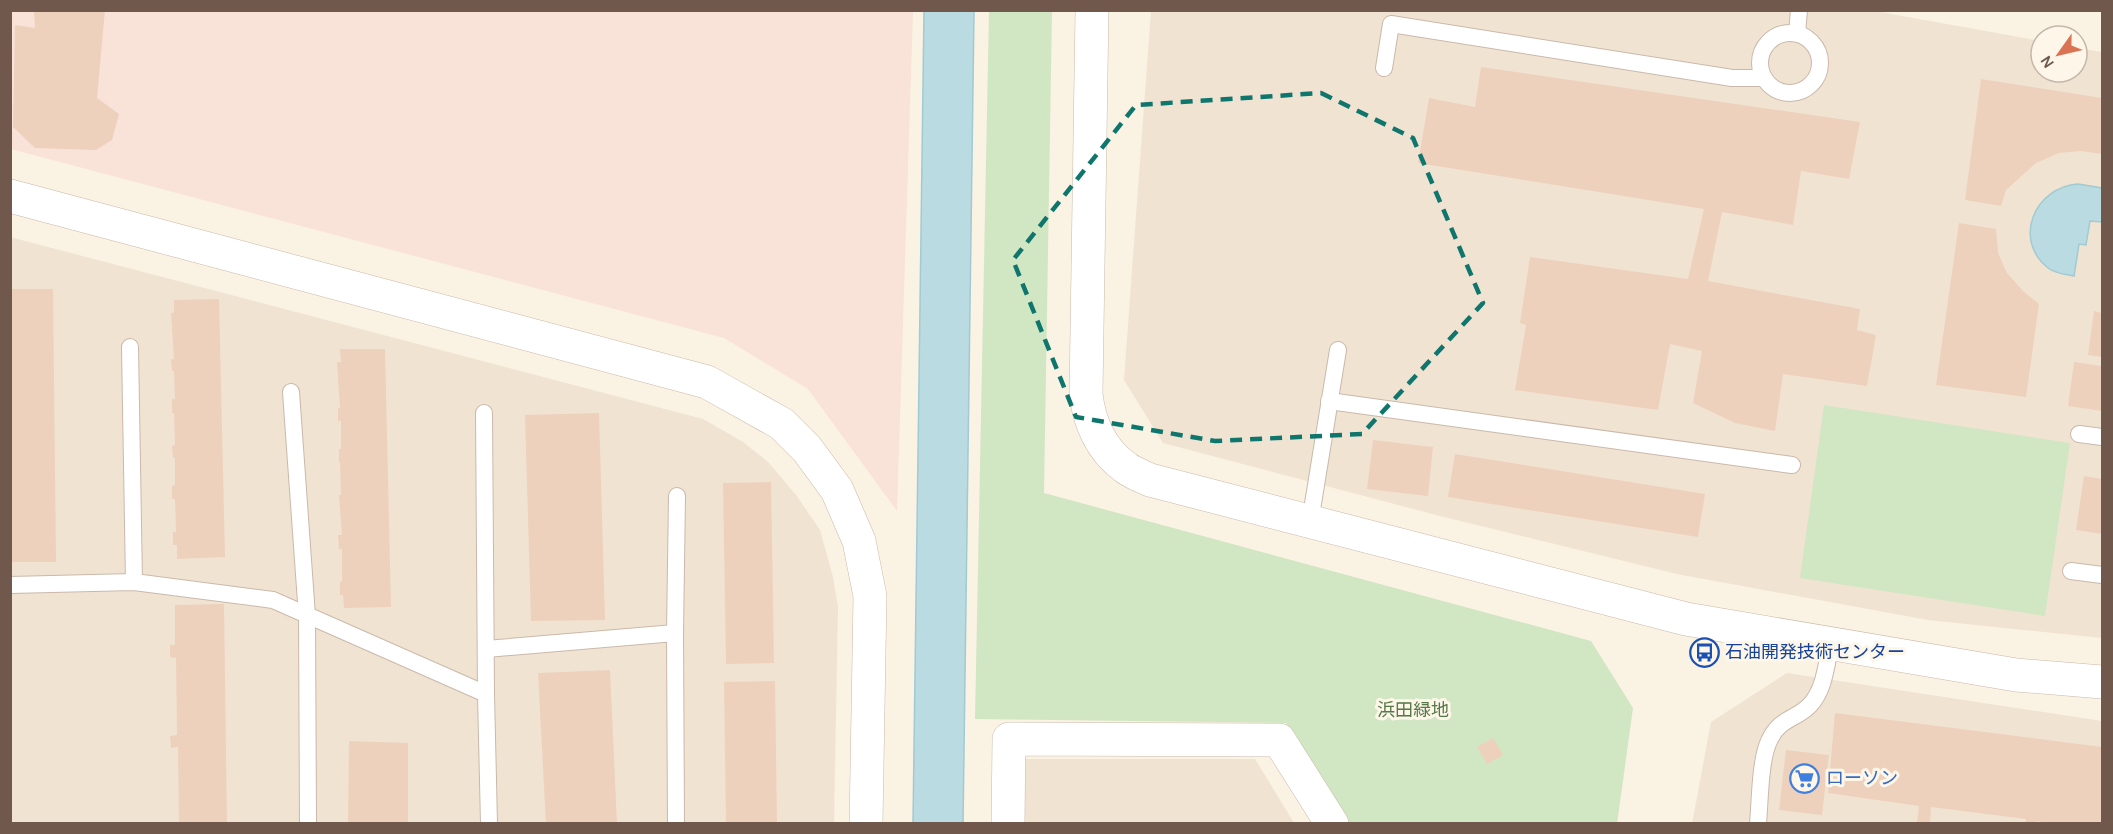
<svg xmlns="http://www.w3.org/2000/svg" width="2113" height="834" font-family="Karla,'Noto Sans JP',sans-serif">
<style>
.residential{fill:#f1e3d2}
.commercial{fill:#f9e2d8}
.green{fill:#d1e6c3}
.water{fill:#badbe1;stroke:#a1cad2;stroke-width:1.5}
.building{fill:#edd1bd}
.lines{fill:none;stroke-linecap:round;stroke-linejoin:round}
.service-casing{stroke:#cab9ab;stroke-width:18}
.minor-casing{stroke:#cab9ab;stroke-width:34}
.tertiary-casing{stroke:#cab9ab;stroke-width:34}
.service{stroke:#fff;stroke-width:16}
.minor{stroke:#fff;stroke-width:33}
.tertiary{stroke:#fff;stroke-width:33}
.marked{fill:none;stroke:#0f766e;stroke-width:4.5;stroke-dasharray:12 8;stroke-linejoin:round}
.labels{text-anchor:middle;stroke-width:6;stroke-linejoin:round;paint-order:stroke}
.transit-label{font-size:18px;fill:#164399;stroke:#fdf6e9;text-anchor:start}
.park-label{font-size:18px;fill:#557a47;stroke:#fdf6e9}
.shop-label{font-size:18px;fill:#366cbe;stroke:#fdf6e9;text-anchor:start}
</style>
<rect width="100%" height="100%" fill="#faf2e3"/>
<g class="residential">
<polygon points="1869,10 2041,41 2041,72 2077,72 2077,48 2102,52 2102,638 1928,620 1677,574 1440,516 1163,443 1124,380 1151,11"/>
<polygon points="10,237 703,419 743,442 768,462 796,495 820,530 833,577 838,607 834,823 11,823"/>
<polygon points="1787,673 2102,721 2102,823 1692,824 1711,722"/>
<polygon points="1023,759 1255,759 1294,823 1023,824"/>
</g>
<polygon class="commercial" points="10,11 913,11 897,511 808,389 724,338 11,149"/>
<g class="green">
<polygon points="989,11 1052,11 1044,493 1591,641 1633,708 1617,824 1350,823 1286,723 975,719"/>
<polygon points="1824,405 2070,443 2045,616 1800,578"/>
</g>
<g class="water">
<polygon points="924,11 974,11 963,824 913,823"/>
<path d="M2078,184L2102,188V222L2090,221L2086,245L2079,244L2074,276C2065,274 2056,274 2048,268C2012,239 2035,187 2078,184Z"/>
</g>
<g class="building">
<polygon points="34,10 105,10 97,98 119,114 112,140 96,150 35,148 13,127 15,25 35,28"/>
<polygon points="1481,67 1860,122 1849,179 1801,171 1793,225 1722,212 1708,281 1860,309 1857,330 1876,335 1867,386 1783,374 1775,431 1735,423 1693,403 1702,351 1670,344 1658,410 1515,390 1526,325 1520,323 1530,257 1688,279 1704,209 1418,163 1429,98 1475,107"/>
<polygon points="1981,79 2102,98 2102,154 2081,151 2059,153 2036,163 2006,190 2001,206 1965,200"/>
<polygon points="1959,223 1996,229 1998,253 2007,273 2023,291 2039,304 2026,397 1936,385"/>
<polygon points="10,289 53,289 56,562 10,562"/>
<polygon points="219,299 225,557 177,559 177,545 173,545 173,532 176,532 175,499 172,499 172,486 175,485 175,458 173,458 172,446 175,445 174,413 172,413 172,399 175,399 174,371 172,371 171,359 174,359 171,313 174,313 174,300"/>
<polygon points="2094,311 2102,313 2102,357 2088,355"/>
<polygon points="340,349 385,349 391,607 344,608 343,595 340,595 340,582 342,581 342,549 339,549 338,535 342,535 339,495 341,495 340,462 339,462 339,449 341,449 341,421 338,421 338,408 340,408 337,362 341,362"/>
<polygon points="2074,362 2102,366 2102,411 2068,406"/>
<polygon points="599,413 605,620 531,621 525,415"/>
<polygon points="1373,440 1433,447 1428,496 1367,489"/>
<polygon points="1455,454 1705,494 1698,537 1448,497"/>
<polygon points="2084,476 2102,479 2102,534 2076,530"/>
<polygon points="771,482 774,663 726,664 723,483"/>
<polygon points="224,604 227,824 179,824 178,747 171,748 170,736 177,735 176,658 170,657 170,645 175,645 175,605"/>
<polygon points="610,670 617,824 546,824 538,673"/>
<polygon points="775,681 777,824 726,824 724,682"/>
<polygon points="1835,713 2102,747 2102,824 2059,824 2037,821 2037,824 2025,824 2026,819 1931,807 1930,824 1917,824 1919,806 1828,793"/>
<polygon points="1493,738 1503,755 1487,764 1477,747"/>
<polygon points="349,741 408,743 408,824 348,824"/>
<polygon points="1786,750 1829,755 1822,815 1779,810"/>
</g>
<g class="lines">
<defs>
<g id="service">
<circle cx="1790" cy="63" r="30"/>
<polyline points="1797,33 1799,10"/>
<polyline points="1384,68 1391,24 1732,78 1764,78"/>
<polyline points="130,347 134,582"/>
<polyline points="291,392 307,616 308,824"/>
<polyline points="1329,401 1792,465"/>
<polyline points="484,413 486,694"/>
<polyline points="2079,434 2102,437"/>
<polyline points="1310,522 1338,350"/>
<polyline points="2071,571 2102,575"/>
<polyline points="10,585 134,582 273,600 486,694 489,824"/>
<polyline points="675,633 677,496"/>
<polyline points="486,649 675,633 676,824"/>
<path d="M1758,824C1760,801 1760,760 1769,741C1780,717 1796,720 1810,705C1825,689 1826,664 1831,644"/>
</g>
<polyline id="minor" points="1008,824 1009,739 1279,740 1332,824"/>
<g id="tertiary">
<path d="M1092,10L1086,394C1089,422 1101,450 1125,467C1132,473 1142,476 1150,480L1686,619L2016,675L2102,682"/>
<polyline points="10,196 707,382 782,424 807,449 837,490 859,541 870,596 866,824"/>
</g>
</defs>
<use href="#service" class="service-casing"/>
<use href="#minor" class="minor-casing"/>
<use href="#tertiary" class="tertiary-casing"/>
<use href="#service" class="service"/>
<use href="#minor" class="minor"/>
<use href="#tertiary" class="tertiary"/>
</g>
<path class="marked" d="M1321,93L1413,138L1483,303L1362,434L1215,441L1076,417L1013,260L1136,105Z"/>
<defs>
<symbol id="bus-ring" viewBox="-11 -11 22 22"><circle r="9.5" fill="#fdf6e9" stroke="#1a4fb4" stroke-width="1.5"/><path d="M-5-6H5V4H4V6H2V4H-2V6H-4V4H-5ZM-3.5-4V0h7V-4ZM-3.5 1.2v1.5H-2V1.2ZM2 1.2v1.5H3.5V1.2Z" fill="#1a4fb4"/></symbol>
<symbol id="supermarket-ring" viewBox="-11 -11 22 22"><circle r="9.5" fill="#fdf6e9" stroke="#3f7fe0" stroke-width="1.5"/><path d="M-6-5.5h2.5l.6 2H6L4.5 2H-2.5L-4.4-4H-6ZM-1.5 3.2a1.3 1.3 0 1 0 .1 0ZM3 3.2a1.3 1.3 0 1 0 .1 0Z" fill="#3f7fe0"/></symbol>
</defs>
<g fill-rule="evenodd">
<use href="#bus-ring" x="1688" y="636" width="33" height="33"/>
<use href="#supermarket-ring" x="1788" y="762" width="33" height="33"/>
</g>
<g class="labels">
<g class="transit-label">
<text x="1725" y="658">石油開発技術センター</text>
</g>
<g class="park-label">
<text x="1413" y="716">浜田緑地</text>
</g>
<g class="shop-label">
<text x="1826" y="784">ローソン</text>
</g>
</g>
<rect width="2113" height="834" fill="none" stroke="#70594c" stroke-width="24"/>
<g transform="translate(2059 54) rotate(236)"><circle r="28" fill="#fdf6e9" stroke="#c5b7aa" stroke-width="1.5"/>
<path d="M0-4.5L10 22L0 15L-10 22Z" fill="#da7352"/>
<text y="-9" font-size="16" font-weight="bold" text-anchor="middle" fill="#70594c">N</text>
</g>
</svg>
